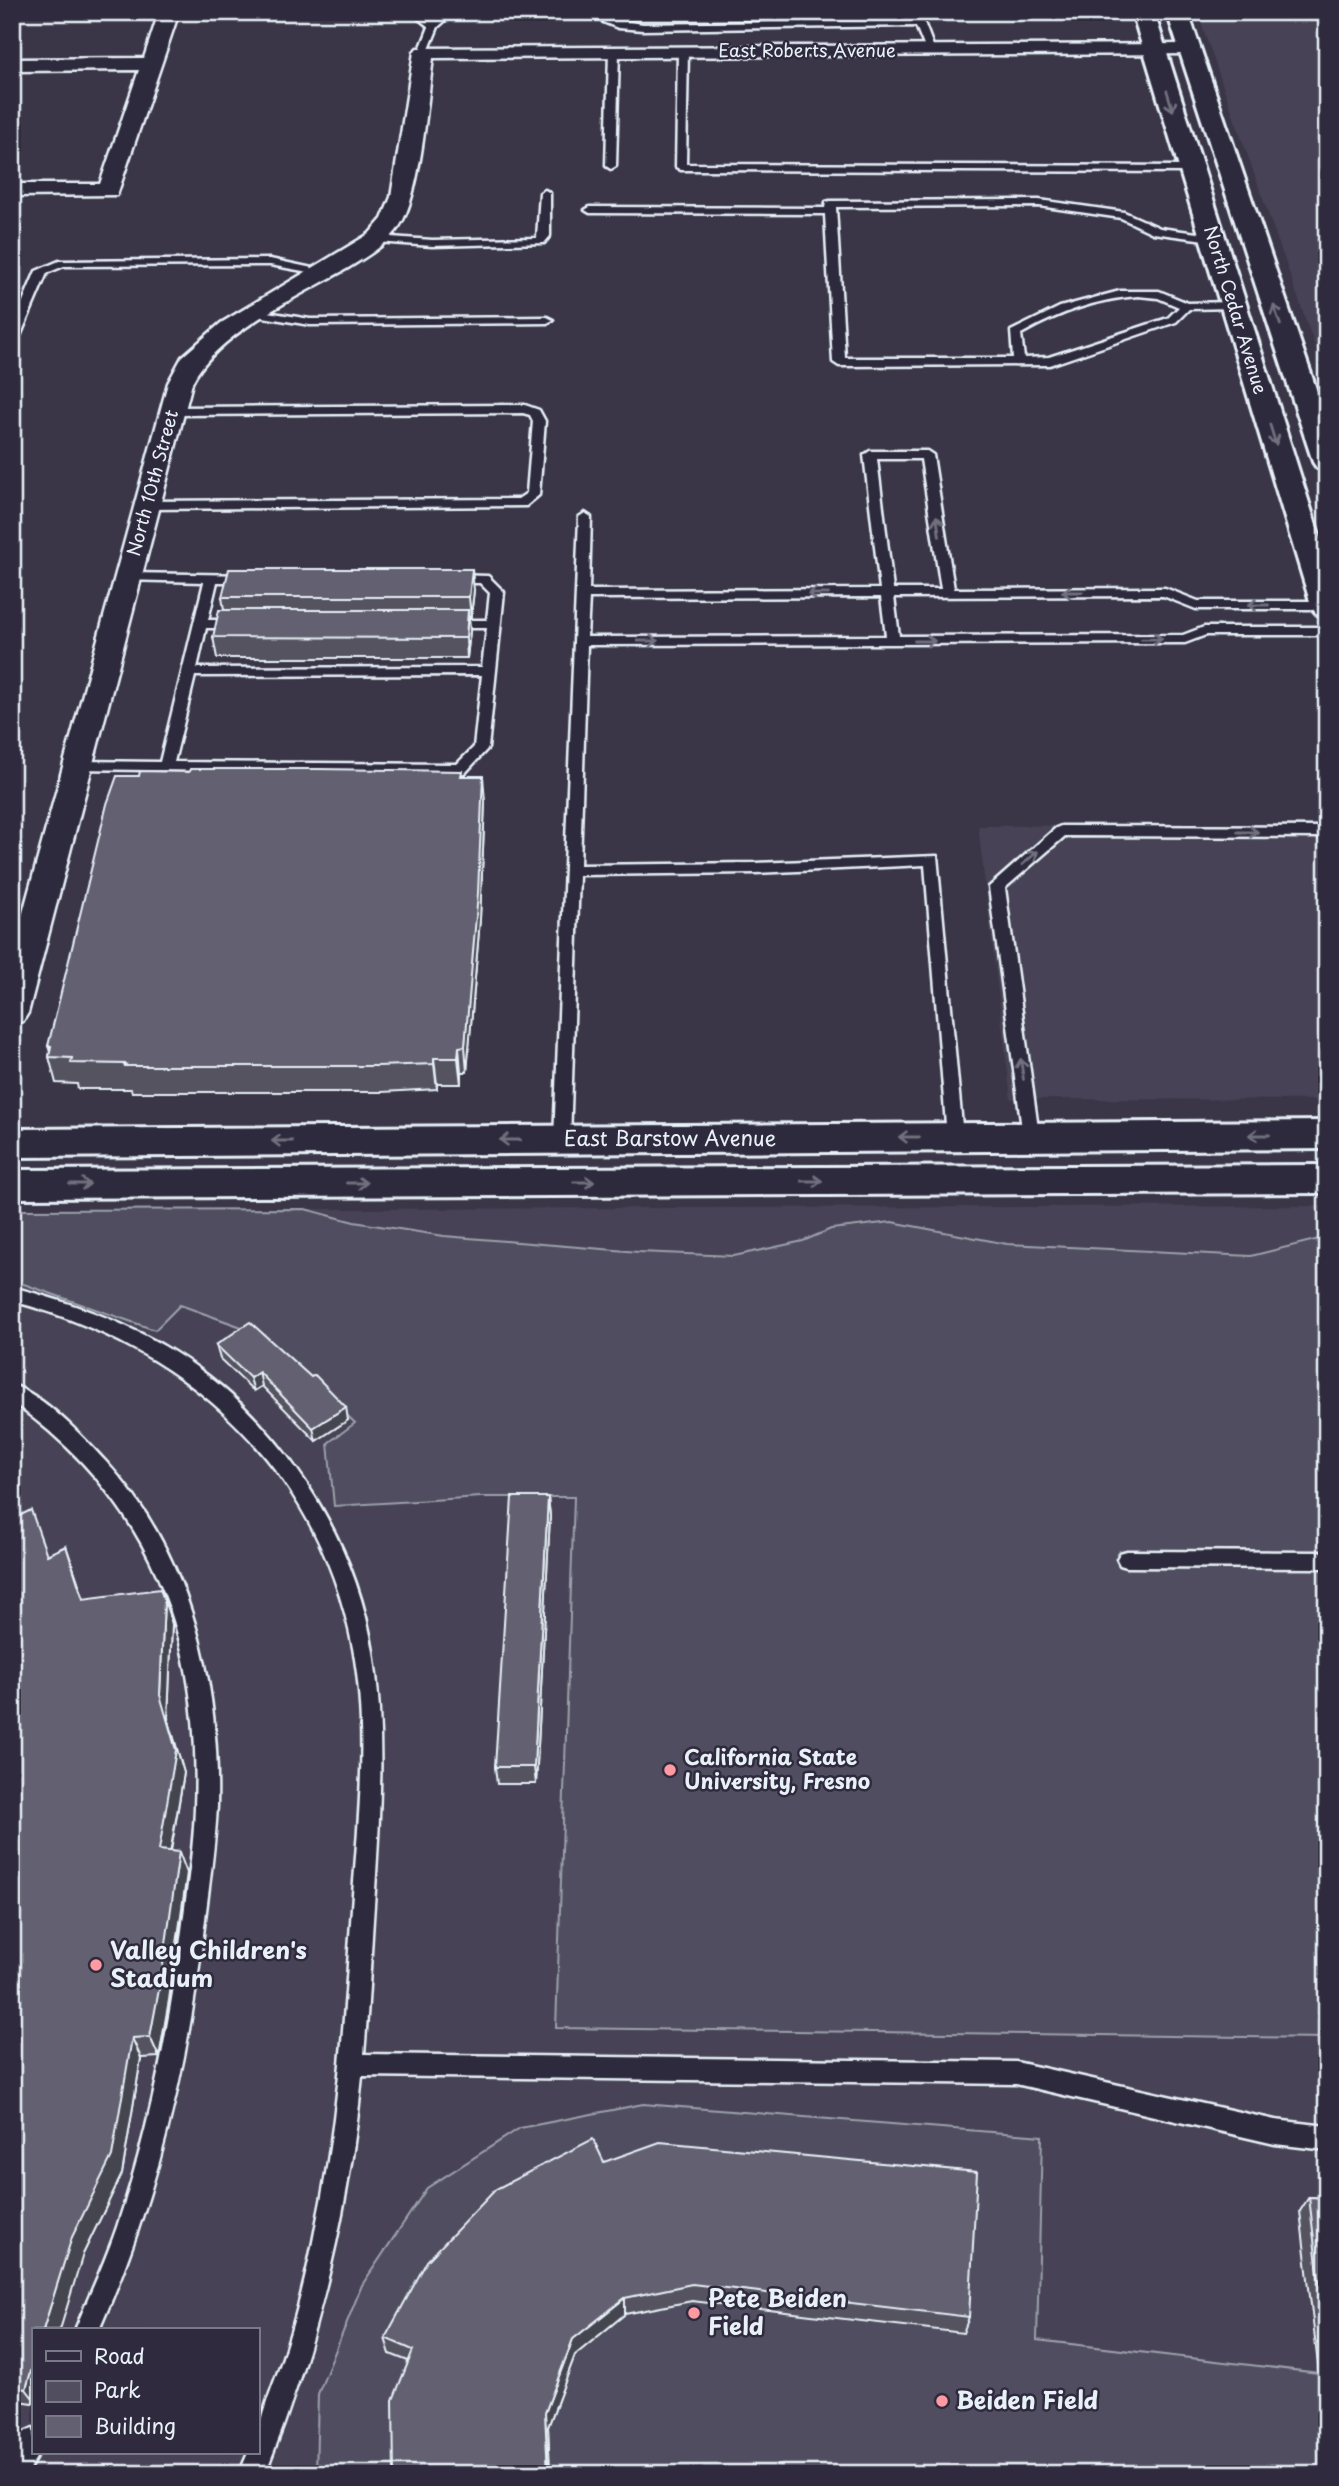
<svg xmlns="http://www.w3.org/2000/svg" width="1339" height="2486" font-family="'Playpen Sans',sans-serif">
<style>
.built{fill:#464354;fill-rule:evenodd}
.green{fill:#504e5f;stroke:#9ca0ac;stroke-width:2}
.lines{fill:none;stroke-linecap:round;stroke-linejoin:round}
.service-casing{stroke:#e8f1f8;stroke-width:5}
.minor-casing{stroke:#e8f1f8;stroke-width:5}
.secondary-casing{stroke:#e8f1f8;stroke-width:6}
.service{fill:#2f2a3d;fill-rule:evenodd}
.minor{fill:#2f2a3d;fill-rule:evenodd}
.secondary{fill:#2f2a3d;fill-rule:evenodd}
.wall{fill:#555361;stroke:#e8f1f8;stroke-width:2}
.shaded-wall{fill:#45444f;stroke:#e8f1f8;stroke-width:2}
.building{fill:#636171;stroke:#e8f1f8;stroke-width:2}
.oneway{stroke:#70707e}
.poi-dot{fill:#ff9aa2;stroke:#2f2a3d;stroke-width:2.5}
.labels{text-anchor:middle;stroke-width:5;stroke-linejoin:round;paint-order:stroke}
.far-street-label{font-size:18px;fill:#e8f1f8;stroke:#2f2a3d}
.street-label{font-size:21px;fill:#e8f1f8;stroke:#2f2a3d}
.poi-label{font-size:21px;font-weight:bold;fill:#e8f1f8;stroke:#2f2a3d;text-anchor:start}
.near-poi-label{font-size:24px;font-weight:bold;fill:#e8f1f8;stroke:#2f2a3d;text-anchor:start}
</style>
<rect width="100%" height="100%" fill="#3a3648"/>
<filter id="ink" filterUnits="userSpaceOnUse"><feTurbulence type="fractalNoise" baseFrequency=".0143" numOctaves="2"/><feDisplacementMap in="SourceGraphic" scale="14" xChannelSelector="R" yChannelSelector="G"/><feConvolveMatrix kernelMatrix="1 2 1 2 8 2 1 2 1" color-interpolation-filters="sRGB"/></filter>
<g filter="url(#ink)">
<g class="built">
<polygon points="1197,12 1327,12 1327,380"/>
<polygon points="1327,824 1327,1100 1011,1099 978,826"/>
<path d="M1327,1206V2474H12V1210ZM33,2330H257V2453H33Z"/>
</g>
<g class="green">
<polygon points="305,1209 354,1222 444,1236 639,1252 734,1256 803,1241 831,1229 892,1222 1007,1244 1251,1256 1327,1237 1327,2038 556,2028 574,1497 481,1497 334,1506 328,1443 355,1423 302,1372 247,1329 180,1305 155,1330 12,1280 12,1210"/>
<polygon points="643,2104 1042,2136 1037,2340 1327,2374 1327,2474 316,2474 318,2394 362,2285 427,2188 520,2128"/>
</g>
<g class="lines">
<defs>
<g id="service">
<polygon points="410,12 422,12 434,21 444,12 455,12 438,27 427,54 419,52 429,27"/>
<polygon points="603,12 613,12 611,19 643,24 913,20 910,12 920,12 935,51 927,53 916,26 643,30 618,28 603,22"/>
<polygon points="614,48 619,51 616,166 611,169 606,166 609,51"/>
<polygon points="683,48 688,51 686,164 1191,166 1196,169 1191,172 681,170 676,167 678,51"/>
<polygon points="545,190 550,193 550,236 544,243 432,246 377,242 371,239 377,236 432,240 537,238 540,193"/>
<path d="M1039,200L1124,212L1160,228L1212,235L1218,238L1212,241L1153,233L1121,218L1039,206L836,207L845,358H1013L1011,331L1060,307L1120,291H1159L1188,303L1233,302L1239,305L1233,308L1189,309L1176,322L1050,365L839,366L833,362L825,214L590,213L585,210L590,207L825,208L826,202L830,201ZM1138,296L1158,298L1179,307L1168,318L1049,357L1024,358L1021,334C1058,313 1096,299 1138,296Z"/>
<polygon points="270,259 331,272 325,275 270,265 64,266 47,273 18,341 12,344 12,327 36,271 59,261"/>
<polygon points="255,310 310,319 547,317 553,320 547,323 310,325 251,315 251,311"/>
<polygon points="525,405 539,410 545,421 539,495 526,506 147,509 141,505 147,501 518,499 527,493 533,421 530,415 523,413 172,415 166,411 172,407"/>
<path d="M870,451H927L933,455L954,589L1165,588L1198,601H1327L1326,609H1196L1163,596L894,597L899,636L1183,635L1204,627H1327V635H1206L1185,643L587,645L580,865L755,863L937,856L963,1137L955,1143L947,1137L925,865L755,873L579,875L570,1140L562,1146L556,1144L554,1140L579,517L585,513L591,517L589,590L880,589L864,455ZM877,459H921L941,589H893ZM881,597L886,636L587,637L589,598Z"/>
<path d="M128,573L253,575V581L248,582H217L208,620H238L245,624L238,628H206L197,668L482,667L487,628H448L441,624L448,620H487L490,593L480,583H451L444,579L451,575L488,576L504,592L488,748L466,772L461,774L73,769L71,766L73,763L78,761L160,762L204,582L123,580L121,577ZM482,675L474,747L457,764L174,762L195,676Z"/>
<polygon points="1061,826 1327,827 1327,837 1065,836 1005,888 1039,1136 1031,1142 1023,1136 989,887 1056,828"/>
<path d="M12,1287C69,1302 124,1321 174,1352C276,1415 355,1534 373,1652C385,1731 380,1811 375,1890C371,1945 369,1999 364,2054L1016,2062L1275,2120L1327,2126V2150L1275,2144L1016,2084L362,2076C349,2214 316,2346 265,2474H239L248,2453H257C257,2418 275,2384 285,2351C299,2308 309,2264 317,2221C338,2122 344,2022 351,1922C357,1832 370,1737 353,1648C318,1466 187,1347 12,1301Z"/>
<path d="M12,1385C44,1395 83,1437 106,1462C191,1554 220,1683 217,1806C215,1846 209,1887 204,1927C188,2067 156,2201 99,2330H75C89,2296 105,2262 117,2227C150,2128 170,2026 183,1923C188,1884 194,1845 195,1807C202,1639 152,1501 12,1402Z"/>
<polygon points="1127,1551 1327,1552 1327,1568 1127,1567 1120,1565 1117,1559 1120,1553"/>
<path d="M33,2428V2453H39L26,2474H12C12,2454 12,2435 33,2428Z"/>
</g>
<g id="minor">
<polygon points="159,12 179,12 117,195 12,196 12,184 100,184 139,70 12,71 12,59 144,58"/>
<path d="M1190,44L1197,46L1200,50L1197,54L433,58C427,102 422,182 403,220C392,242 369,255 348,268C301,295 215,334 192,383L28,1013L23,1021L12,1024V953L168,383L182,357L221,323L369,234L382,219L391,197L414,52L417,48Z"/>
</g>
<g id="secondary">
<polygon points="1132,12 1154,12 1327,560 1327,617 1317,614 1312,608"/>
<polygon points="1167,12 1188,12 1327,421 1327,470 1317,468 1313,462"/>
<polygon points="1327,1121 1327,1149 12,1157 12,1129"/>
<polygon points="1327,1165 1327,1193 12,1198 12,1170"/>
</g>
</defs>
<use href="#service" class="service-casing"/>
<use href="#minor" class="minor-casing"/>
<use href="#secondary" class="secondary-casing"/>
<use href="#service" class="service"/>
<use href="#minor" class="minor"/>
<use href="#secondary" class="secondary"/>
</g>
<g class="wall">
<polygon points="474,590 471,617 469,617 470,631 467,658 217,658 213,637 224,610 222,597"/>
<polygon points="139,776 462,776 485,802 480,919 467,1072 461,1072 461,1084 437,1084 437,1089 382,1092 132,1092 131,1089 78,1089 77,1084 56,1083 49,1057 50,1052 48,1046"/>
<polygon points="216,1345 311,1377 348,1420 316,1441 262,1386 254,1391 220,1359"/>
<polygon points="548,1497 550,1516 536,1784 497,1784 495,1767"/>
<polygon points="12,1502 47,1555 66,1546 84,1599 172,1624 168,1718 184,1773 171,1851 187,1873 169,2000 159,2057 141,2058 122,2174 83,2254 33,2330 33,2403 12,2400"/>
<polygon points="604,2162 969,2317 963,2333 692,2301 625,2314 575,2355 548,2427 550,2474 394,2474 408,2361 390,2354 385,2338"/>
<polygon points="1309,2197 1327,2198 1327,2374 1319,2373 1300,2211"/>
</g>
<g class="shaded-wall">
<polygon points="472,569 474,590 471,617 469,597"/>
<polygon points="468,610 470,631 467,658 466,638"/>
<polygon points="483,776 485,802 480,919 467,1072 465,1046"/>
<polygon points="459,1047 461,1072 461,1084 458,1058"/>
<polygon points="434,1058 437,1084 437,1089 434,1064"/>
<polygon points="259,1372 262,1386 254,1391 250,1378"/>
<polygon points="346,1407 348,1420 316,1441 313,1428"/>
<polygon points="548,1497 550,1516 536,1784 534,1767"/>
<polygon points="164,1600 172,1624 168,1718 184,1773 167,1871 159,1850 160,1695"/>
<polygon points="179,1852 187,1873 169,2000 159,2057 150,2037"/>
<polygon points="132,2038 141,2058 122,2174 83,2254 60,2330 43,2330"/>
<polygon points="625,2298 625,2314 575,2355 548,2427 550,2474 548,2474 545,2413 573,2339"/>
<polygon points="33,2364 33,2398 26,2389"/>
</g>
<g class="building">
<polygon points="229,569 472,569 469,597 222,597"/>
<polygon points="219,610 468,610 466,638 213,637"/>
<polygon points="190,769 318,769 462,771 461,776 483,776 478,893 465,1046 459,1047 458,1058 434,1058 434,1064 378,1066 125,1066 126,1064 71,1063 72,1058 49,1057 51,1046 48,1046 107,804 117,776 139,776 140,771 189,772"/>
<polygon points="250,1322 311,1377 315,1375 346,1407 313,1428 259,1372 250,1378 216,1345"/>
<polygon points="512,1497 548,1497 534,1767 495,1767"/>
<polygon points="12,1502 21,1515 31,1510 47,1555 66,1546 83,1599 160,1589 164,1600 160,1695 176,1750 159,1850 179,1852 161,1979 150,2037 132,2038 112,2156 72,2237 43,2330 33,2330 33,2364 26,2389 12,2387"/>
<polygon points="593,2139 604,2162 660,2142 977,2172 969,2317 692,2284 625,2298 573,2339 545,2413 548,2474 394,2474 393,2400 413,2350 385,2338 427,2261 496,2189"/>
<polygon points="1309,2197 1327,2198 1327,2349"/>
</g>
<defs><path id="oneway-shaft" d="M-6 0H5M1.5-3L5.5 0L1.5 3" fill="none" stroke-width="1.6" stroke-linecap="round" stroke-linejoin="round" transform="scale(1.75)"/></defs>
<g class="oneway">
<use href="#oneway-shaft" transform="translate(1170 101) rotate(73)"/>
<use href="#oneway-shaft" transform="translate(1277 315) rotate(-109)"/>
<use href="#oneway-shaft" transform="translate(1273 435) rotate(73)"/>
<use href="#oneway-shaft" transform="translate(938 526) rotate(-98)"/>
<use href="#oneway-shaft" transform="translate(1072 592) rotate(180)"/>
<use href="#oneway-shaft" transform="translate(818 594) rotate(180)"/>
<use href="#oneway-shaft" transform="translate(1258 605) rotate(180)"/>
<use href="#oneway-shaft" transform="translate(1152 639) rotate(-1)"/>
<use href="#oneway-shaft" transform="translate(648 641)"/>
<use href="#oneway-shaft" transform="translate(925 641)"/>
<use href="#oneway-shaft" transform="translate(1248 832)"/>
<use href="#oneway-shaft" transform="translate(1030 858) rotate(-41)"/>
<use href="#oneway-shaft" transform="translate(1022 1069) rotate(-98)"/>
<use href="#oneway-shaft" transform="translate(1259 1135) rotate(180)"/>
<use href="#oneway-shaft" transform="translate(909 1137) rotate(180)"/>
<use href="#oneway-shaft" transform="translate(510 1140) rotate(180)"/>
<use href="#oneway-shaft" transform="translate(282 1141) rotate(180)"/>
<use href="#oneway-shaft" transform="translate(812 1181)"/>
<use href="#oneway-shaft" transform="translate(584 1182)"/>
<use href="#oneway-shaft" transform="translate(357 1183)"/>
<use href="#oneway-shaft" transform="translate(80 1184)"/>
</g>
</g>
<g class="poi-dot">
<circle cx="670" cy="1770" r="7"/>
<circle cx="96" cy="1965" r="7"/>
<circle cx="694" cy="2313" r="7"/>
<circle cx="942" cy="2401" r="7"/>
</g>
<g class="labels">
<g class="far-street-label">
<text x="807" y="57">East Roberts Avenue</text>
<text transform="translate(1235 310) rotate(73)" y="6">North Cedar Avenue</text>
<text transform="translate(153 483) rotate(-75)" y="6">North 10th Street</text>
</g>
<g class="street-label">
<text x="670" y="1146">East Barstow Avenue</text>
</g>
<g class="poi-label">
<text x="684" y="1765">California State<tspan x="684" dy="24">University, Fresno</tspan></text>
</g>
<g class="near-poi-label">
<text x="110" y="1959">Valley Children's<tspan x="110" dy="28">Stadium</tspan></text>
<text x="708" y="2307">Pete Beiden<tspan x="708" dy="28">Field</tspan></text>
<text x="956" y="2409">Beiden Field</text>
</g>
</g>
<rect width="1339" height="2486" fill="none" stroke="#2f2a3d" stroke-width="42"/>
<rect x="21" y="21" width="1297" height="2444" fill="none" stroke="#e8f1f8" stroke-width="2.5" filter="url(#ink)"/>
<rect x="32" y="2328" width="228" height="126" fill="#2f2a3d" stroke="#797a88" stroke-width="2"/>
<rect x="46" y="2351" width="35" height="10" fill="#2f2a3d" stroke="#797a88" stroke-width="2"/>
<text x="94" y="2364" font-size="21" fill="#e8f1f8">Road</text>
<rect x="46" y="2381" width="35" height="21" fill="#504e5f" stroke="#797a88" stroke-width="2"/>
<text x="94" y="2398" font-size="21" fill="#e8f1f8">Park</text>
<rect x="46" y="2416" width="35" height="21" fill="#636171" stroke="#797a88" stroke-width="2"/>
<text x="94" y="2434" font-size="21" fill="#e8f1f8">Building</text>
</svg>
